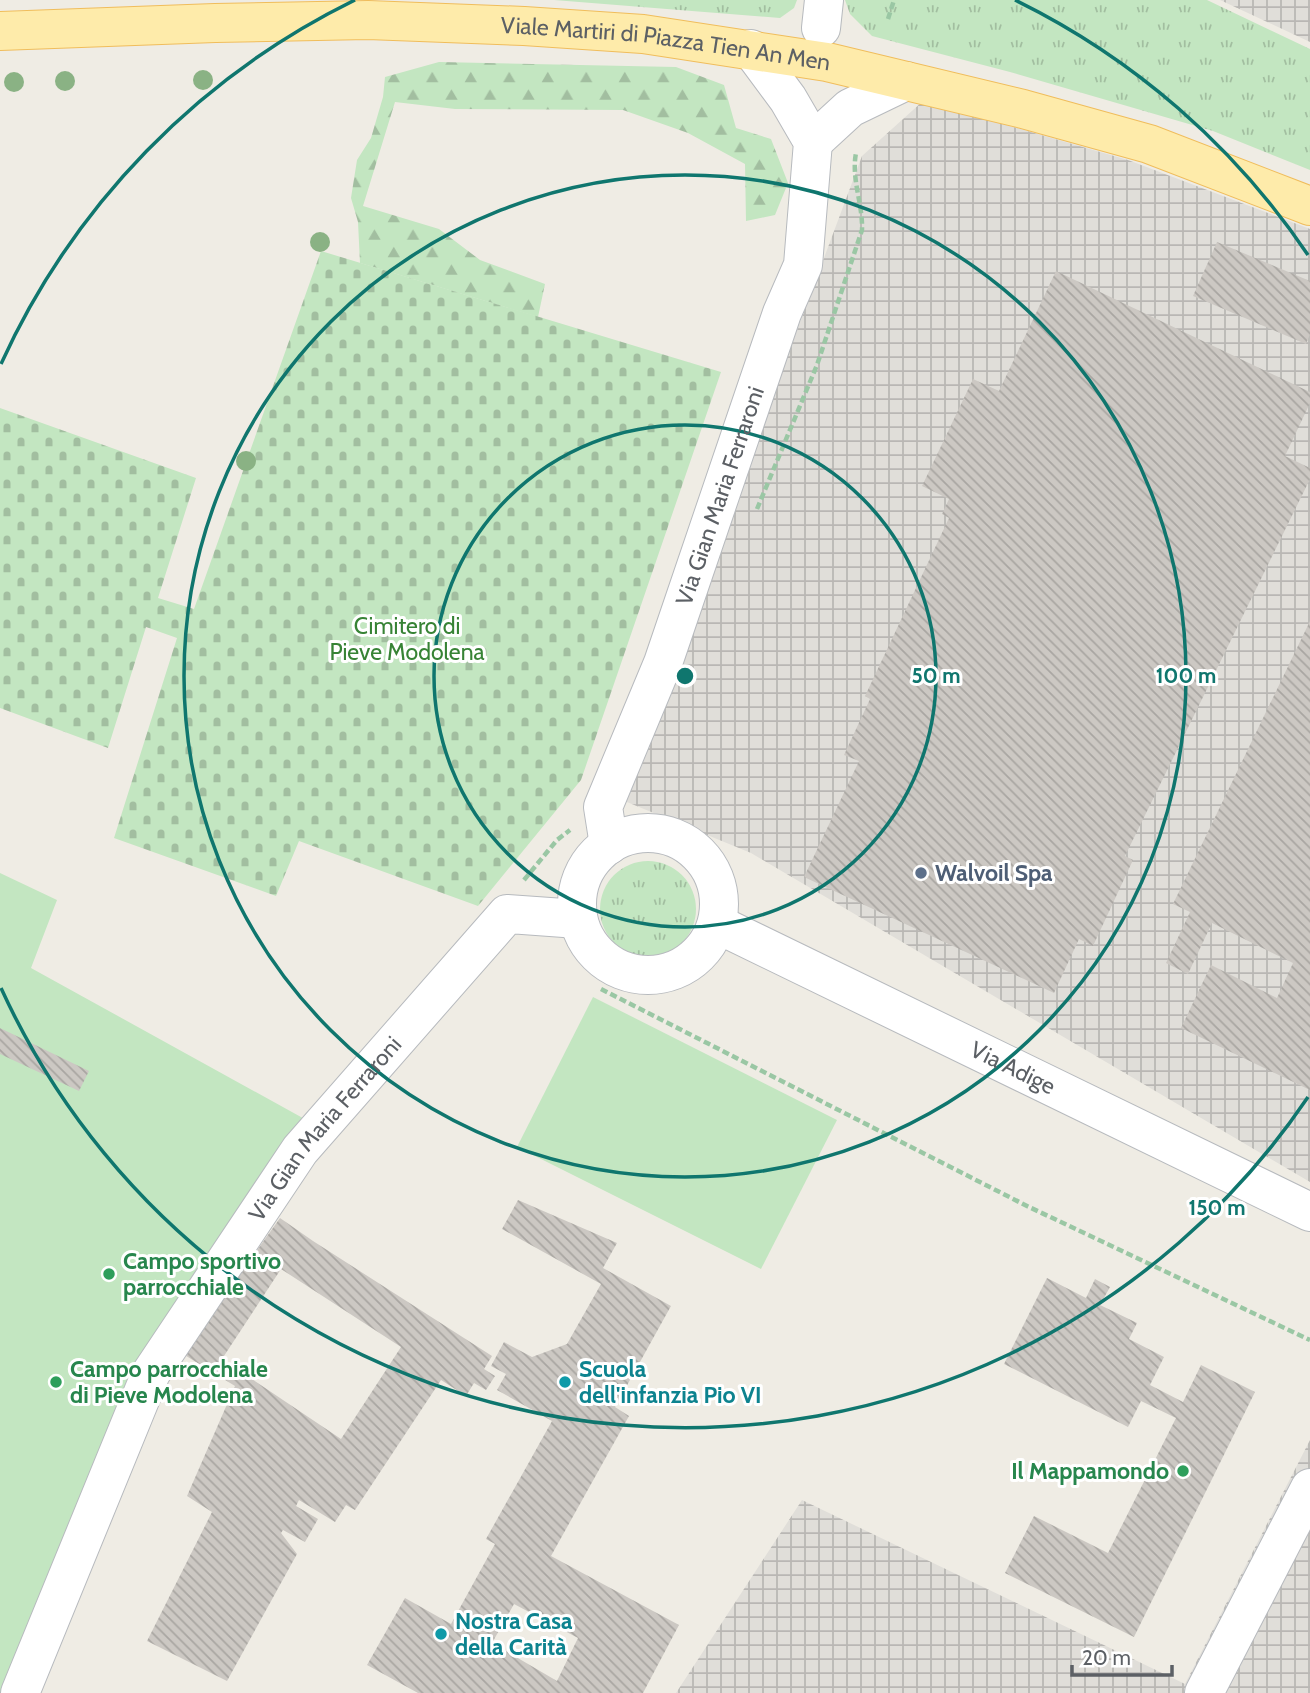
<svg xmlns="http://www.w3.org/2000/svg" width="1310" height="1693" font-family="Cabin,sans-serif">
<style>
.industrial{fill:url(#industrial-grid)}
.grass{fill:url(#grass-tufts)}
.forest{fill:url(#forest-firs)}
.cemetery{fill:url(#cemetery-stones)}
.garden{fill:#c3e6c1}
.building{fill:url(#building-back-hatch);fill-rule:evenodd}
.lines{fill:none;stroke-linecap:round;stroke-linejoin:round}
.minor-casing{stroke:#b7babe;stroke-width:40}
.major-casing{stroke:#f0bd5c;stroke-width:40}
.path{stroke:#9ac7a4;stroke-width:4.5;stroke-dasharray:7 3.5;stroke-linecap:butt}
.minor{stroke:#fff;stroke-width:38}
.major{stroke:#feebaa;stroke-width:38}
.tree{fill:#8ab284}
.ring{fill:none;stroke:#0f766e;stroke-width:3.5}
.service-dot{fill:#5c6f8a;stroke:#fff;stroke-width:2.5}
.leisure-dot{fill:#2e9e5b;stroke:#fff;stroke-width:2.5}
.culture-dot{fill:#0f9aa8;stroke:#fff;stroke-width:2.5}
.labels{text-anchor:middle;stroke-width:6;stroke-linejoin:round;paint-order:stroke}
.street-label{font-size:23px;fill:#5c6065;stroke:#fff}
.park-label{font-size:23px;fill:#378335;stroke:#fff}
.service-label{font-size:23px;font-weight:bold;fill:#4e5e75;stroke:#fff;text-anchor:start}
.leisure-label{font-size:23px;font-weight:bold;fill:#27864d;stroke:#fff;text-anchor:start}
.culture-label{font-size:23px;font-weight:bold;fill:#0d838f;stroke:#fff;text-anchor:start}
.centre{fill:#0f766e;stroke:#fff;stroke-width:3.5}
.ring-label{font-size:21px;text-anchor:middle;font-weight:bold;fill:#0f766e;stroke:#fff;stroke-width:6;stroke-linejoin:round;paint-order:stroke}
</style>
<defs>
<pattern id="industrial-grid" width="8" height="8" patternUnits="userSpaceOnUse" patternTransform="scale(1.75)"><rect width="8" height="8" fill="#e0ded9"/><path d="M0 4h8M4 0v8" fill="none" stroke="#b9b7b4"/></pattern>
<pattern id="grass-tufts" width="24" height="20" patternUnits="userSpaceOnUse" patternTransform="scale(1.75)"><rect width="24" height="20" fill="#c3e6c1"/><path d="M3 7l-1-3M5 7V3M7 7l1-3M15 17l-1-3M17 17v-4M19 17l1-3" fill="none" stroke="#a2bea0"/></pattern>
<pattern id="forest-firs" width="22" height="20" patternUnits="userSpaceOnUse" patternTransform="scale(1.75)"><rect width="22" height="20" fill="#c3e6c1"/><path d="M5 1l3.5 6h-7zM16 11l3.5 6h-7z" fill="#a2bea0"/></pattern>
<pattern id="cemetery-stones" width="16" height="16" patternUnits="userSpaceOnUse" patternTransform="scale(1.75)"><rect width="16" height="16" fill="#c3e6c1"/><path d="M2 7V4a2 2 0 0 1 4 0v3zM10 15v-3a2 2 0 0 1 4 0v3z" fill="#a2bea0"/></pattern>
<pattern id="building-back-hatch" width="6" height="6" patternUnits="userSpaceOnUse" patternTransform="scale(1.75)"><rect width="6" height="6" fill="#ccc8c3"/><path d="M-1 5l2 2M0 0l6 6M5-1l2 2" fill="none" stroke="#a9a6a2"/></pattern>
</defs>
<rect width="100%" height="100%" fill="#efece4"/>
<g class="industrial">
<polygon points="1220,0 1310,0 1310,42"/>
<polygon points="923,101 1128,160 1310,229 1310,1182 751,853 622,800 862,156"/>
<polygon points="1310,1440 1310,1693 676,1693 802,1500 1185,1684"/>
</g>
<g class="grass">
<polygon points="554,0 797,0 794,8 780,18"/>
<polygon points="845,0 1207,0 1310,49 1310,170 1213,131 1010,72 872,36 850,14"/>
<circle cx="648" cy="909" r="48"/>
</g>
<polygon class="forest" points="439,62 676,67 724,85 736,128 771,139 788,183 775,215 746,221 745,164 688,133 623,110 455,109 395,102 363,206 439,229 480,260 545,284 538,317 360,263 358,222 351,198 357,160 371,138 383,97 385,77"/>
<polygon class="cemetery" points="321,251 721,372 581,780 478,906 299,841 276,896 114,838 177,638 146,627 108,748 0,708 0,408 196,478 158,598 194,609"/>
<g class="garden">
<polygon points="0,873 57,900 31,968 319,1127 151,1373 20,1693 0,1693"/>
<polygon points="593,997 837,1120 761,1269 517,1147"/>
</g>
<g class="building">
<polygon points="1217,242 1310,281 1310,334 1306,344 1193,296"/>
<polygon points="1056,271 1310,392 1310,403 1285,456 1310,468 1310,479 1125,856 1133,860 1093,946 1079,939 1054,993 804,877 859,761 844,755 870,699 865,696 949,518 942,514 949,499 922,486 973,379 999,391"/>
<polygon points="1310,621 1310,1090 1181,1028 1211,965 1277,998 1293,963 1212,923 1188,974 1166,963 1190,912 1173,904"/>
<polygon points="0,1028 89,1071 79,1091 0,1054"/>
<path d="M518,1200L617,1243L603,1268L671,1306L615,1407L629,1416L551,1556L679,1625L643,1693H418L367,1665L405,1598L451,1624L495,1544L486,1539L552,1421L497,1390L506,1374L491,1366L504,1342L532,1357L567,1344L601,1284L502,1229ZM514,1604L578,1638L557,1681L492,1643Z"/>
<path d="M280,1218L313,1241L492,1356L484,1369L495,1376L486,1390L474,1383L466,1396L441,1380L355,1510L346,1505L335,1522L299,1500L296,1506L318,1519L305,1542L283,1530L281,1533L297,1554L227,1681L147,1641L212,1512L187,1496L235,1386L183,1354ZM281,1269L401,1347L341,1439L222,1359Z"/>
<polygon points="1047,1278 1086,1298 1095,1279 1110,1287 1100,1305 1137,1323 1129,1339 1164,1357 1150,1385 1183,1402 1201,1365 1255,1392 1134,1637 1005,1573 1034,1516 1108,1553 1176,1418 1141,1401 1128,1427 1004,1364"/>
</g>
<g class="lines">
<defs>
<g id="minor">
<polyline points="821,28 824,0"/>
<polyline points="813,142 850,108 906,81"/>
<circle cx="648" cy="904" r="71"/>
<path id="s1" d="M609,845L603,807L663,663L782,313L803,265L813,142L788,99L751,49"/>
<path id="s2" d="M717,924L1310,1212"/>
<path id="s3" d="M20,1693L151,1373L300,1150L507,914L578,919"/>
<polyline points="1204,1693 1310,1488"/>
</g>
<g id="major">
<path id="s4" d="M0,31L215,23L368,20L524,26L643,34L827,62L1023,109L1149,144L1310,206"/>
</g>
</defs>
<use href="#minor" class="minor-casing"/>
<use href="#major" class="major-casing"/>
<g class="path">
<polyline points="888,19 894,0"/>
<path d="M757,509L817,365L862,230C863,204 851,179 856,153"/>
<polyline points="524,880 557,840 570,830"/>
<polyline points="601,989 1027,1206 1310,1340"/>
</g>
<use href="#minor" class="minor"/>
<use href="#major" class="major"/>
</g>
<g class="tree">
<circle cx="203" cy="80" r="10"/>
<circle cx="65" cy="81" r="10"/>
<circle cx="14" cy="82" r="10"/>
<circle cx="320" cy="242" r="10"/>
<circle cx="246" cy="461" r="10"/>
</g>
<g class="ring">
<circle cx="685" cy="676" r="251"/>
<circle cx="685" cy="676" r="501"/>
<path d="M1308 1097A752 752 0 0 1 1 988M1 364A752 752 0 0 1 355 0M1015 0A752 752 0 0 1 1308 255"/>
</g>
<circle class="service-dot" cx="921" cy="873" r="7"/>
<g class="leisure-dot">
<circle cx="109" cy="1274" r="7"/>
<circle cx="56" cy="1382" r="7"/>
<circle cx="1183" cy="1471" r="7"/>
</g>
<g class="culture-dot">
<circle cx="565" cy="1382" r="7"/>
<circle cx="441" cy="1634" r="7"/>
</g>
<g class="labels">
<g class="street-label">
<text dy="8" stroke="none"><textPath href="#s4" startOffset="667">Viale Martiri di Piazza Tien An Men</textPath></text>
<text dy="8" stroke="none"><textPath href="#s1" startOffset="371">Via Gian Maria Ferraroni</textPath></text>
<text dy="8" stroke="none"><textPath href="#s2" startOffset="329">Via Adige</textPath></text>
<text dy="8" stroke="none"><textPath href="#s3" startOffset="646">Via Gian Maria Ferraroni</textPath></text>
</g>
<g class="park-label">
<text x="407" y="634">Cimitero di<tspan x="407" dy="26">Pieve Modolena</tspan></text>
</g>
<g class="service-label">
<text x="935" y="881">Walvoil Spa</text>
</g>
<g class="leisure-label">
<text x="123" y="1269">Campo sportivo<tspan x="123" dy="26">parrocchiale</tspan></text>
<text x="70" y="1377">Campo parrocchiale<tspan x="70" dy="26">di Pieve Modolena</tspan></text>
<text x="1169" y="1479" text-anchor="end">Il Mappamondo</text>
</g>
<g class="culture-label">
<text x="579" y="1377">Scuola<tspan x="579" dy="26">dell'infanzia Pio VI</tspan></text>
<text x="455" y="1629">Nostra Casa<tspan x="455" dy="26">della Carità</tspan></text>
</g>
</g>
<circle cx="685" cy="676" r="10" class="centre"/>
<g class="ring-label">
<text x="936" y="683">50 m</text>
<text x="1186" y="683">100 m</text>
<text x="1217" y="1215">150 m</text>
</g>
<path d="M1072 1665v10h100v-10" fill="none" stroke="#5c6065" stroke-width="3.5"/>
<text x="1082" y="1665" font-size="21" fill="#5c6065" stroke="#ffffff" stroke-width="5" paint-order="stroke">20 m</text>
</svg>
